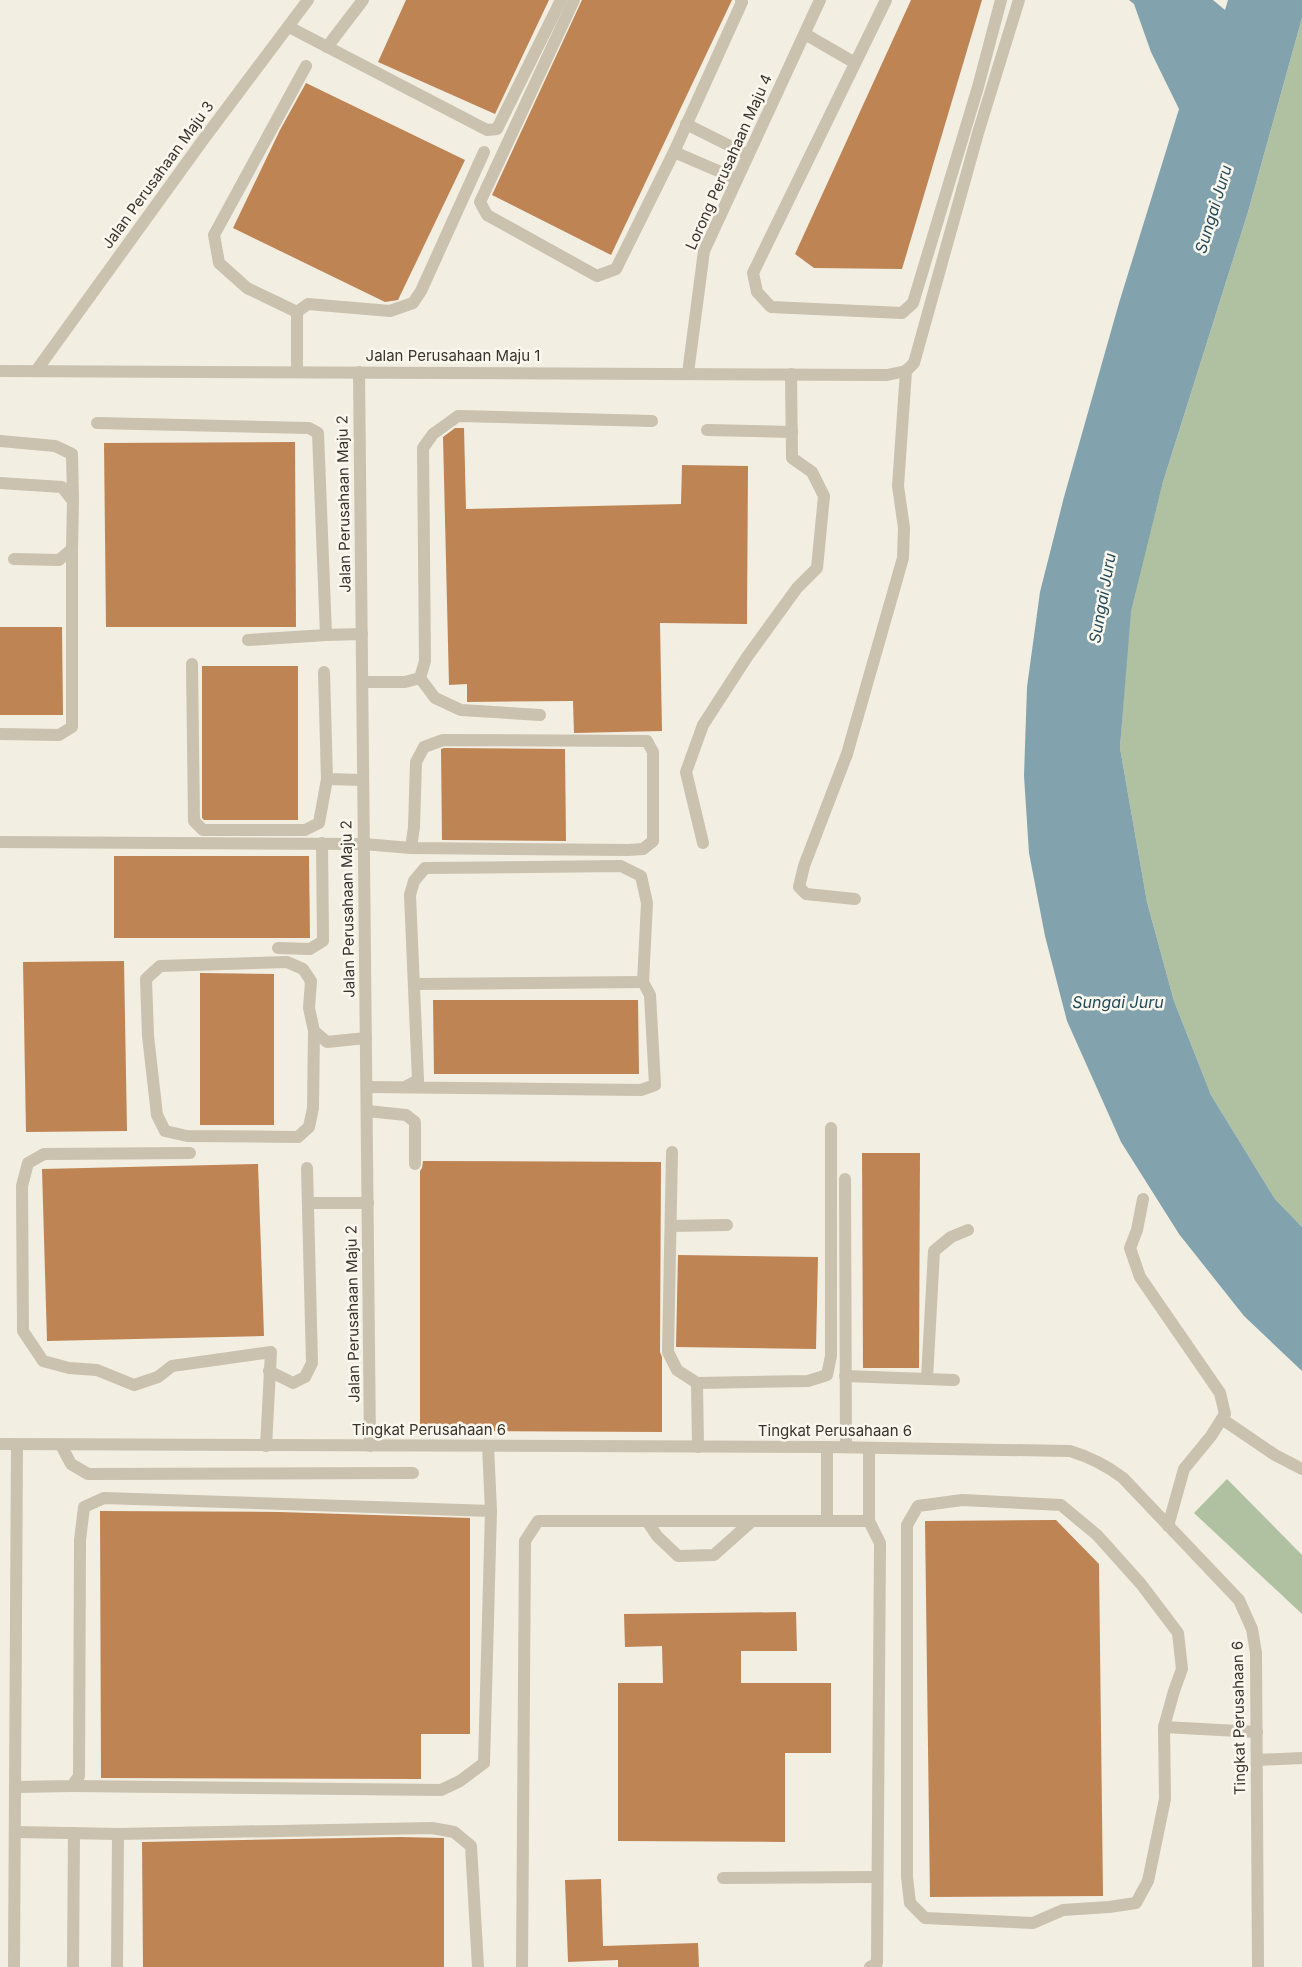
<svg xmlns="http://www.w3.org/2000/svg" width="1302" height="1967" font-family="Inter,sans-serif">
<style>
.green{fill:#b0c1a2}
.water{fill:#82a3ae}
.building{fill:#bf8454}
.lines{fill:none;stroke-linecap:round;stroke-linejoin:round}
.minor{stroke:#cac1ae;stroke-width:12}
.labels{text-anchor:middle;stroke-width:5;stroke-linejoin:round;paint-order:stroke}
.street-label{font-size:15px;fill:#3a332c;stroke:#faf7ef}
.water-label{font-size:16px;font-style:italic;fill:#234a59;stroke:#faf7ef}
</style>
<rect width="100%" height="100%" fill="#f2eee2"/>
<g class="green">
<polygon points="1302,18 1302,1227 1275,1199 1211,1095 1174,1001 1147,902 1120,748 1130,611 1163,482 1248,212"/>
<polygon points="1227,1479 1302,1555 1302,1614 1194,1513"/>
</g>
<polygon class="water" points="1129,0 1213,0 1225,10 1228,0 1302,0 1302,18 1248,212 1163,482 1131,611 1120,748 1147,902 1174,1001 1211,1095 1275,1199 1302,1227 1302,1371 1244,1316 1179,1234 1121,1142 1067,1021 1045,936 1029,853 1024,776 1027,687 1040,592 1064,497 1119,303 1179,109 1151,52 1134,4"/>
<g class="building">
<polygon points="406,0 549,0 495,114 378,62"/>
<polygon points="582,0 732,0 611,255 492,195"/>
<polygon points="911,0 982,0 902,269 814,268 795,254"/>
<polygon points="306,83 465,160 398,300 385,302 233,228 280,130"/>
<polygon points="455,428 464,428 466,509 681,504 682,465 748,466 747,624 660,623 662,731 574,733 573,701 467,702 467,684 449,685 443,437"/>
<polygon points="295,442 296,627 106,627 104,443"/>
<polygon points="0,627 62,627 63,715 0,715"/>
<polygon points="202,666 298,666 298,820 204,820 202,818"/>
<polygon points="444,748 565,749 566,841 442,840 441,749"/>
<polygon points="114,856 309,856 310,938 114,938"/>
<polygon points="124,961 127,1131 26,1132 23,962"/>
<polygon points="200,973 274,974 274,1125 200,1125"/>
<polygon points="433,1000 638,1000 639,1074 434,1074"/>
<polygon points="862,1153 920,1153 919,1368 863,1368"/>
<polygon points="423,1161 661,1162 660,1352 662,1357 662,1432 420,1431 420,1171 422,1168"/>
<polygon points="258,1164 264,1336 47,1341 42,1169"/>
<polygon points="678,1255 818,1257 816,1349 676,1347"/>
<polygon points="100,1511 279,1512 470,1518 470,1734 421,1734 421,1779 101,1778"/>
<polygon points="1056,1520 1099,1564 1103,1896 930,1897 925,1521"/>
<polygon points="796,1612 797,1651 741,1651 741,1683 831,1683 831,1753 785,1753 785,1842 618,1841 618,1683 663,1683 662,1646 625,1647 624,1614"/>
<polygon points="400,1837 444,1838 444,1967 143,1967 142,1842"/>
<polygon points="601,1879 603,1946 698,1943 699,1967 618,1967 618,1960 568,1962 565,1880"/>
</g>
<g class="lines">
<g class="minor">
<polyline points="574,0 480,202 487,215 597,276 616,269 674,152 742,2 741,0"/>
<polyline points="886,0 753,273 757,292 771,307 902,313 913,303 978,87 1001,0"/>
<polyline points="289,27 487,130 497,129 561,0"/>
<polyline points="805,34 855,63"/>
<polyline points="327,47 363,0"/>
<polyline points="686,124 748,155"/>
<polyline points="674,152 737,179"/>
<polyline points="297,312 247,288 219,263 214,235 306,66"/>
<polyline points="0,371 887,375 906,371"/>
<polyline points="36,371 203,140 308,0"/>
<polyline points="297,372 297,312 308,304 390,311 413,303 421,291 484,152"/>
<polyline points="359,372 370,1446"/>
<polyline points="688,373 704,251 820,0"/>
<polyline points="97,423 309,428 318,433 326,635 362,634"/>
<polyline points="707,430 792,432"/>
<polyline points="0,441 55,446 72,454 73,501"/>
<polyline points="0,483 62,487 73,501 72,549 59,560 14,559"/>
<polyline points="248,640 326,635"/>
<polyline points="192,664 194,821 203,830 305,830 319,823 327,779"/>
<polyline points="324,672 327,779 363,780"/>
<polyline points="420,678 435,698 461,710 540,715"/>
<polyline points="363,682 405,682 420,678 425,661 423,448 433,434 458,416 652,421"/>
<polyline points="0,734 59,735 72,727 72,549"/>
<polyline points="0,842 364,844 411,848 628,850 643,849 653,841 653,752 647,741 443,740 424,747 416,762 414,827 411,848"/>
<polyline points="703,843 686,772 703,725 747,657 797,588 817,568 824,496 812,472 792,458 791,374"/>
<polyline points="855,899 806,894 799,887 804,866 847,754 903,558 904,528 898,486 906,371 914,363 978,133 1019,0"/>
<polyline points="278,948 310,949 323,941 322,843"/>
<polygon points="287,962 303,969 311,981 309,1008 314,1031 313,1108 309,1127 298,1137 187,1136 165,1131 157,1115 148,1036 146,979 160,966"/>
<polyline points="414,984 643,982"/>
<polyline points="314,1031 327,1042 366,1038"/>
<polyline points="367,1087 641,1090 655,1085 650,995 643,982 647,903 641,876 621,866 425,868 414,881 410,895 418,1080 405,1087"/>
<polyline points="367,1111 406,1115 415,1122 415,1164"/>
<polyline points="672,1152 668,1352 677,1370 697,1383 698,1447"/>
<polyline points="190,1153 44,1154 28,1163 22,1186 23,1331 43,1361 69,1368 97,1370 134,1385 158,1377 172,1366 271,1352 266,1446"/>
<polyline points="845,1179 846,1447"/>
<polyline points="1143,1199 1137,1230 1130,1248 1140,1277 1220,1393 1225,1414 1211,1436 1184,1469 1168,1526"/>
<polyline points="308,1203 368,1203"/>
<polyline points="671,1226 727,1225"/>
<polyline points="269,1371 293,1383 305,1377 312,1363 307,1168"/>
<polyline points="845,1376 954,1380"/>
<polyline points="927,1379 934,1251 951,1237 968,1230"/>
<polyline points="697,1383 808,1381 827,1375 831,1356 831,1128"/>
<polyline points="1222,1419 1275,1455 1302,1469"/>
<path d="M0,1444L827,1447L1070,1451C1090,1457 1106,1465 1123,1478L1239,1600L1252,1629L1256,1653L1258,1967"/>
<polyline points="61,1445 71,1464 88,1474 413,1473"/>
<polyline points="869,1448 869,1521 880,1543 877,1960 877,1963 870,1967"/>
<polygon points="962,1500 1061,1505 1097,1535 1141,1584 1178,1633 1182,1669 1174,1691 1164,1727 1165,1799 1148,1881 1136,1903 1109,1907 1063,1910 1033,1923 925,1918 910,1903 907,1877 907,1525 918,1506"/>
<polyline points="647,1521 657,1536 678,1556 714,1555 752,1521"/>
<polyline points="827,1521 827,1447"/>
<polyline points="1164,1727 1257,1732"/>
<polyline points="1257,1760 1302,1758"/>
<polyline points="72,1786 441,1790 460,1781 484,1763 491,1511 488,1446"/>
<polyline points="15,1787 72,1786 79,1776 80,1540 84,1507 104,1498 491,1511"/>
<polyline points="15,1832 118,1834 432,1828 454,1832 471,1846 478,1967"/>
<polyline points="723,1878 877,1877"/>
<polyline points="14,1967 17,1445"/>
<polyline points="73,1967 74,1833"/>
<polyline points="117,1967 118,1834"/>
<polyline points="522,1967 525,1541 538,1521 869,1521"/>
</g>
</g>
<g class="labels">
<g class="street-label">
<text transform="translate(729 162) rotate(-66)" y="5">Lorong Perusahaan Maju 4</text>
<text transform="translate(158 175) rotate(-54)" y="5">Jalan Perusahaan Maju 3</text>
<text x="453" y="361">Jalan Perusahaan Maju 1</text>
<text transform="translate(344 504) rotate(-91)" y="5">Jalan Perusahaan Maju 2</text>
<text transform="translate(348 909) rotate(-91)" y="5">Jalan Perusahaan Maju 2</text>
<text transform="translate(353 1314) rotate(-91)" y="5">Jalan Perusahaan Maju 2</text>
<text x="429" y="1435">Tingkat Perusahaan 6</text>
<text x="835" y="1436">Tingkat Perusahaan 6</text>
<text transform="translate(1239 1718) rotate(-91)" y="5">Tingkat Perusahaan 6</text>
</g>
<g class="water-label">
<text transform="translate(1213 209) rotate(-73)" y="6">Sungai Juru</text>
<text transform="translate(1102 598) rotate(-80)" y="6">Sungai Juru</text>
<text x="1118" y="1008">Sungai Juru</text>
</g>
</g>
</svg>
